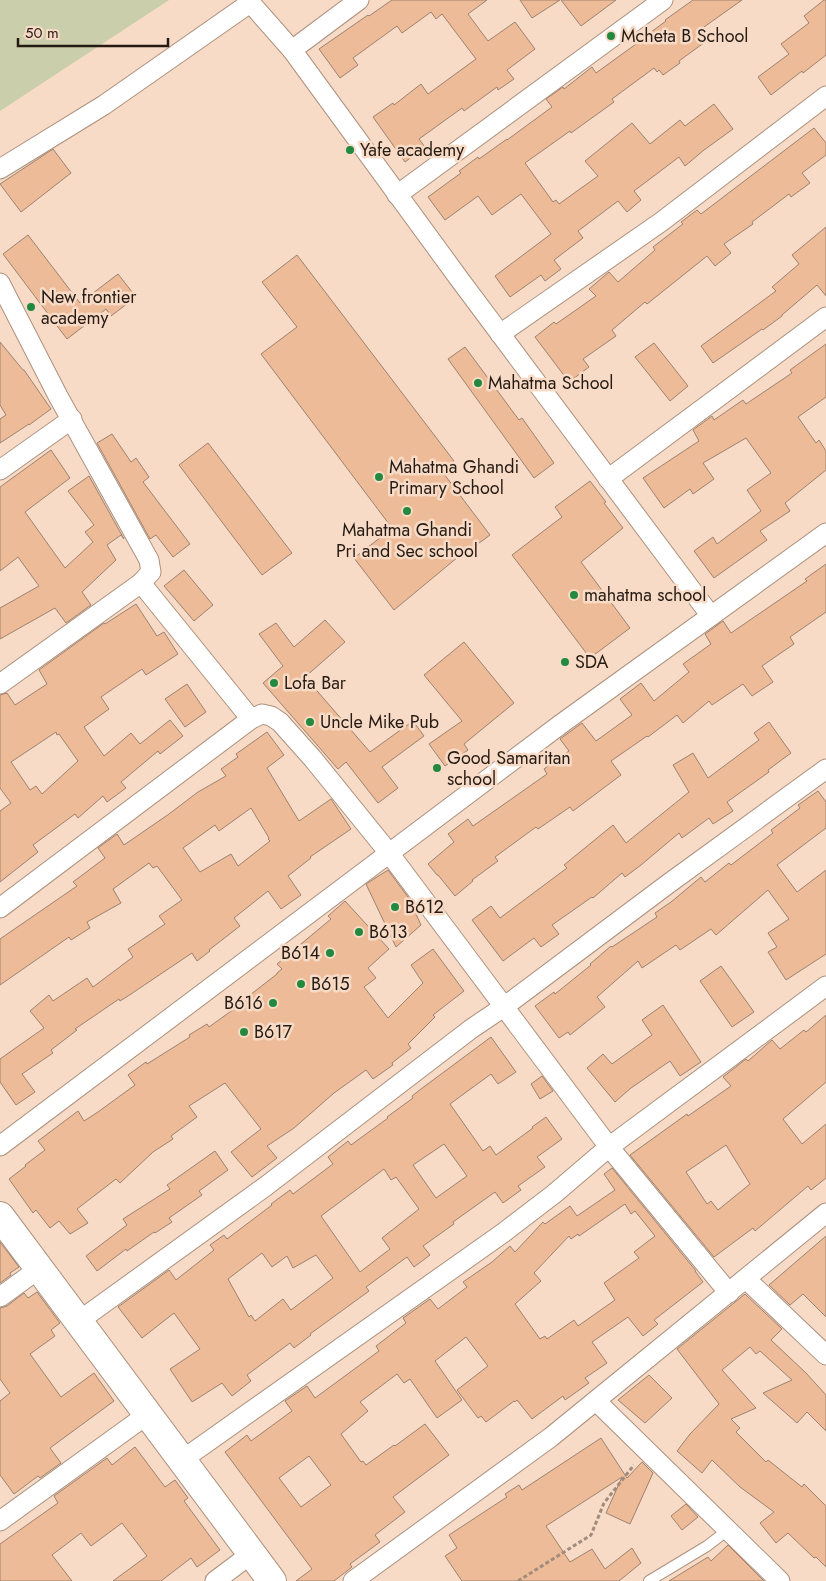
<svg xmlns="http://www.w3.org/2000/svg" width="826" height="1581" font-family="Jost,sans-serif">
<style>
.green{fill:#caceaa}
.building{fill:#edbb97;stroke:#9d8270;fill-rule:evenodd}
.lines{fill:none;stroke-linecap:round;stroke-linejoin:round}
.lane-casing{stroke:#ac917e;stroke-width:12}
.street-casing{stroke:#ac917e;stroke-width:21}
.secondary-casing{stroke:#ac917e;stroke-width:30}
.path{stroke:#a18c7c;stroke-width:3;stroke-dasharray:4 2.5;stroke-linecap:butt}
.lane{stroke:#fff;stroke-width:10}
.street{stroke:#fff;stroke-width:19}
.secondary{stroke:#fff;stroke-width:28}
.poi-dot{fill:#22893f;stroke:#f8dbc6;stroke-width:2}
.labels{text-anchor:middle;stroke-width:5;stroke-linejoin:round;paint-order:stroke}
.poi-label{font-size:18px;fill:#251b13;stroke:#f8dbc6;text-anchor:start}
</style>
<rect width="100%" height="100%" fill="#f8dbc6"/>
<polygon class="green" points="0,0 169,0 0,111"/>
<g class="building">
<polygon points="392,0 487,0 468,14 488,41 515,22 535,49 507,70 514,79 498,90 497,87 464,111 462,108 419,139 425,147 405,162 373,117 393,103 394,105 421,84 428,94 476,59 442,14 436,19 431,12 402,33 397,26 353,58 358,65 340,78 319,49 368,15 369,16"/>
<polygon points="520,0 560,0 532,18"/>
<polygon points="561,0 616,0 581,26"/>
<polygon points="693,0 742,0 697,32 705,42 679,61 680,63 663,75 659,70 657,72 654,68 612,99 614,102 571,133 570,131 525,163 553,202 556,200 559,204 598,176 585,161 632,123 650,144 680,120 685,126 714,104 733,129 704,150 685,166 679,157 634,191 641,200 627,212 618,201 578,231 583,238 554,260 561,269 545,281 541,275 510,297 495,276 551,234 521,194 492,215 478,196 445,220 428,197 461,173 459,171 478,157 479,159 507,139 507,140 552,107 546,99 563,87 564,89 592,67 596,73 636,44 636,43 666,21 665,20"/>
<polygon points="824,0 826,0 826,55 803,73 802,71 771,95 758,77 789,54 781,44 809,23 804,16"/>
<polygon points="814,128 826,143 826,155 802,173 810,183 791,197 789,194 752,222 753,224 724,244 731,253 715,266 707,256 647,304 645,302 612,330 616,336 583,359 589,367 569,382 535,337 554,322 556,324 596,296 589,289 609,272 618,282 655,250 653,247 683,224 681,222 697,210 701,214"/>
<polygon points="53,149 71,173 21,212 0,184"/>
<polygon points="826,227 826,296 817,285 782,315 782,316 763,330 762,329 713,363 701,346 776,291 772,287 799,264 792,255"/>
<polygon points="28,235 80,303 118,274 136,297 111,316 106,309 67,339 3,254"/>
<polygon points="297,255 454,461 441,470 490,535 471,549 470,547 394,610 354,558 390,530 386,526 389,524 261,354 297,327 262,282"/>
<polygon points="0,342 23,370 24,370 51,409 29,425 29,424 0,443 0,419 6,415 0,405"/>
<polygon points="654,343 688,386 670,401 635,357"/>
<polygon points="826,344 826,397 798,417 816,443 819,440 826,451 826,470 785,503 790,511 760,531 767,540 714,578 694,551 713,537 717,544 761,511 747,490 771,473 746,438 703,463 714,479 693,494 690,489 664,508 643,478 699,441 693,430 712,416 714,420 743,400 746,404 792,373 790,370"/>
<polygon points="465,347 519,420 522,418 554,463 534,478 448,359"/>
<polygon points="112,434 131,462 136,458 149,477 143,482 190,544 173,557 156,535 150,539 97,443"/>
<polygon points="208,443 292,553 262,575 179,465"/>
<polygon points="51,450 70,478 25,512 65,568 93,542 85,532 94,525 68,491 89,476 124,539 121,535 107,545 116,560 82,592 91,605 66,623 55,608 0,639 0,608 39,586 18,557 0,571 0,487"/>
<polygon points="590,481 606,502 604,503 623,528 581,562 630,628 590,658 512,555 562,517 555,507"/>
<polygon points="826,564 826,612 790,637 794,644 762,666 773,682 752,696 743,684 712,705 709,701 683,723 677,715 648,737 647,736 611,761 621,775 573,811 570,807 538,829 536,827 495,857 498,861 472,880 473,881 455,896 438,875 437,875 428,864 454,842 448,834 468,819 473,826 547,774 544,769 569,751 560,739 582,723 596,741 632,715 620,699 641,683 654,701 689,672 683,664 711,644 705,634 723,621 731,633 807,581 805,579"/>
<polygon points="184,570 213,605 194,621 164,586"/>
<path d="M136,604L157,636L164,632L178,654L146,675L142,669L101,697L109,709L84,727L104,756L131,733L140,744L170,720L183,736L160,754L158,751L121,782L126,788L107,802L103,796L78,818L75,814L33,845L38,852L0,882V811L11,803L0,788V695L7,693L15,705L47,684L39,670L104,623L105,624ZM56,732L57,735L59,734L78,761L42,794L36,786L30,790L11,762Z"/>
<polygon points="325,620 345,642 305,677 370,752 413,721 424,736 382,767 398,788 378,803 346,762 338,769 263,683 283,666 259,634 276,623 294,647"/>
<polygon points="464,642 514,703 464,744 468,750 445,766 429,744 462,721 424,675"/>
<polygon points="187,684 206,712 185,727 165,699"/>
<polygon points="769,722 791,753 768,770 769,772 727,802 733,811 713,824 709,818 682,838 679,833 641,865 625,877 622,873 593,898 592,897 552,925 559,934 541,947 534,938 503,961 472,920 491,906 500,918 567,868 564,865 613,825 626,843 689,792 673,765 693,753 708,778 759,740 754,733"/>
<path d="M267,732L284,755L267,768L299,821L331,799L351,829L310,857L311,858L288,876L301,895L281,909L268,891L234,918L240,926L209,950L210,951L197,961L192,953L128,996L120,1001L119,999L75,1029L77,1030L51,1050L53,1053L22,1074L35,1092L16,1105L0,1082V1059L44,1028L30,1011L49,995L53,1001L87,978L93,987L133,957L128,949L165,924L159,916L182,900L157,866L153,868L149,863L113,889L121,903L87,922L90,928L71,940L69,937L0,985V939L77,886L73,882L105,858L98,848L117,834L124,845L169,814L198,792L226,776L221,769L238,757L236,754ZM251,808L269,838L268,839L270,841L238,866L231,854L200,872L183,848L215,825L219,831Z"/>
<polygon points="818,791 826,802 826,828 777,865 797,892 826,870 826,954 786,980 768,952 777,947 768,933 789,919 768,890 716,935 711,929 680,950 676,945 642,968 638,961 597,997 605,1007 570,1035 568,1032 559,1038 535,1006 554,992 555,994 591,965 590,964 611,946 612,947 657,917 655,913 671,902 701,877 705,882 729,863 731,865 773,833 771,830 800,808 798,805"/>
<polygon points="388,870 408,897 421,925 396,947 366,884"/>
<polygon points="345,901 389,949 368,968 376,978 364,987 388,1018 423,983 411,965 433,949 464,991 433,1015 435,1017 408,1044 411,1048 392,1063 393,1065 373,1079 366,1070 334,1093 294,1128 267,1146 277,1158 252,1177 231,1152 261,1129 225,1083 189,1106 197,1117 171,1136 173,1139 153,1152 120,1183 116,1179 77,1209 88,1223 70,1234 59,1221 50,1228 36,1210 33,1213 9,1179 26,1166 25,1165 45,1150 38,1141 78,1111 84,1121 98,1112 135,1085 128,1075 146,1062 147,1064 190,1037 189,1035 207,1024 209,1027 252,996 250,995 277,974 277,973 282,969 277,964 331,919 328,916"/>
<polygon points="721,966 754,1012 732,1027 700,981"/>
<polygon points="663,1005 701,1062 680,1076 670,1061 631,1088 615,1102 587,1068 603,1054 612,1064 652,1035 642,1020"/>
<path d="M826,1015V1082L783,1119L802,1144L826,1124V1178L811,1190L808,1186L755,1231L753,1228L714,1257L630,1155L687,1114L688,1116L731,1086L723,1077L746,1059L748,1061L772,1040L780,1049L804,1030L806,1032ZM726,1145L750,1184L718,1210L711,1201L707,1204L686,1172Z"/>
<path d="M491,1037L516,1072L498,1084L491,1074L450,1104L483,1151L490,1146L496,1155L533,1128L532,1127L546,1117L562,1139L537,1157L545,1167L518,1186L521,1190L503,1203L495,1192L453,1222L454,1224L423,1246L430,1255L414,1267L407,1257L366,1287L369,1291L310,1334L311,1335L294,1348L290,1343L247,1375L251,1381L232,1396L222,1383L192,1402L170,1369L200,1349L174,1313L142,1338L118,1307L169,1270L176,1280L214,1250L210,1245L224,1235L227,1239L272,1205L271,1204L290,1190L293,1194L333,1164L328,1157L348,1141L351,1145L388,1118L387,1117L413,1098L412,1096L421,1089ZM444,1144L467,1176L436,1198L413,1165ZM384,1169L391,1180L396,1177L419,1209L382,1238L390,1249L360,1272L321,1216ZM262,1253L272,1267L287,1256L293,1268L316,1255L333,1278L291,1310L283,1299L255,1321L251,1315L249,1317L228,1279Z"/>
<polygon points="542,1076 553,1091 540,1099 531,1084"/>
<polygon points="215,1151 228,1170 199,1191 202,1195 169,1218 172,1222 155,1233 154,1232 127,1251 126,1249 97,1271 86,1256 127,1225 123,1219 170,1189 167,1185"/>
<path d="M612,1168L696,1271H695L703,1282L654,1320L658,1324L643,1336L628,1317L592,1342L607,1363L585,1378L589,1383L565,1400L563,1396L532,1419L517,1400L515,1402L514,1401L486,1422L481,1416L478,1418L457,1390L488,1366L466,1337L435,1361L462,1400L437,1418L410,1379L404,1383L397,1374L360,1402L368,1411L341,1434L361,1462L363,1461L366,1465L394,1445L395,1446L425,1424L449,1455L393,1497L405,1512L375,1535L380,1542L350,1564L352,1567L334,1581H296L312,1569L225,1452L247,1435L251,1441L292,1411L285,1401L307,1386L315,1398L379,1351L376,1346L406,1323L403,1318L430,1299L438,1309L467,1287L463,1282L492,1262L510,1246L515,1252L543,1222L545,1224L570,1206L577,1216L615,1190L604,1174ZM625,1204L631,1214L635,1211L655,1236L634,1252L639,1258L604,1283L615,1300L578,1326L574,1320L547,1339L545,1336L540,1339L515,1304L541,1281L534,1273L569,1236L571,1239L578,1234L579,1236ZM309,1456L331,1485L301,1507L279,1478Z"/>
<polygon points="826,1236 826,1317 803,1294 790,1305 769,1285"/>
<polygon points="0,1242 19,1267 10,1273 11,1275 0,1283"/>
<polygon points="37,1292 60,1323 51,1330 55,1336 30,1354 61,1397 94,1373 114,1401 50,1448 61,1463 40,1478 38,1476 14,1494 0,1475 0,1401 10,1393 0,1379 0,1308 7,1306 24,1293 28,1298"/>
<polygon points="745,1294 782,1329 771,1340 806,1373 826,1395 826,1431 807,1412 797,1423 763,1393 792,1380 760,1351 756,1354 750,1347 722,1370 756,1408 731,1419 740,1428 736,1432 766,1462 768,1460 802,1487 804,1484 826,1506 826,1567 816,1557 814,1558 788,1533 776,1543 760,1523 774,1512 740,1487 712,1460 702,1473 677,1451 690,1434 719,1404 677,1349"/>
<polygon points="649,1375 672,1398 645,1423 618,1400"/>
<polygon points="601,1438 627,1478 642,1462 653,1473 630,1524 606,1513 622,1477 546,1526 570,1562 592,1549 605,1569 632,1548 641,1563 619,1581 462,1581 445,1556 457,1548 449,1535 507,1497 505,1494 519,1485 522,1490"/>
<polygon points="135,1447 165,1487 175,1480 188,1498 184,1501 220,1550 197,1567 191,1558 161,1581 113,1581 147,1556 122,1523 91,1546 81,1533 52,1555 72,1581 0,1581 0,1544 58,1503 54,1496 107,1458 112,1465"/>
<polygon points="686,1504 698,1517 682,1530 671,1516"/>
<polygon points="728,1545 764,1581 669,1581 708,1557 711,1561"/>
</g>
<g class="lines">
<defs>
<polyline id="lane" points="649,1581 707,1546 728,1530"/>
<g id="street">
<polyline points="248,0 292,50 460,280 711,616"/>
<polyline points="292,50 359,0"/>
<polyline points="0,169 104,105 250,3"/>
<polyline points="397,195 663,0"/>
<polyline points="0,283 58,396 149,560 151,572 141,583 0,684"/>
<polyline points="500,334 661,222 826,96"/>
<polyline points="0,470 72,419"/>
<polyline points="608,479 826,317"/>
<polyline points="141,583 251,719"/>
<polyline points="0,908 251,719 262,714 271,716 280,722 313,759 389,853 609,1147 729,1293"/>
<polyline points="0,1146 561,724 826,533"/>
<polyline points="746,1279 826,1355"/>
<polyline points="0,1297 40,1268"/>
<polyline points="79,1321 266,1186 471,1029 505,1006 668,884 826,769"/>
<polyline points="596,1401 780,1581"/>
<polyline points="182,1460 503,1233 554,1194 609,1147 826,986"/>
<polyline points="0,1521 148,1414"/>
<polyline points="215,1581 251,1554"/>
<polyline points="353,1581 551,1437 826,1213"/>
</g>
<polyline id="secondary" points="0,1216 272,1581"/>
</defs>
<use href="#lane" class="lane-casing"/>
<use href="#street" class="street-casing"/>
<use href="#secondary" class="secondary-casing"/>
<polyline class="path" points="518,1581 591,1535 604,1503 634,1465"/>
<use href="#lane" class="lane"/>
<use href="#street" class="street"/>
<use href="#secondary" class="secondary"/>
</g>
<g class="poi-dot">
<circle cx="611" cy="36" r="5"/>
<circle cx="350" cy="150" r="5"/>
<circle cx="31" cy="307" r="5"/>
<circle cx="478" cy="383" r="5"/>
<circle cx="379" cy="477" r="5"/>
<circle cx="407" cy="511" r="5"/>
<circle cx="574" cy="595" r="5"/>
<circle cx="565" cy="662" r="5"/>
<circle cx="274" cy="683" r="5"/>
<circle cx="310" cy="722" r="5"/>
<circle cx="437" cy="768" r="5"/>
<circle cx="395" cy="907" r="5"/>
<circle cx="359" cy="932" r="5"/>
<circle cx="330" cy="953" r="5"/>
<circle cx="301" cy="984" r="5"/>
<circle cx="273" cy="1003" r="5"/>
<circle cx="244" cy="1032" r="5"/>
</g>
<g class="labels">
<g class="poi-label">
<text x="621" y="42">Mcheta B School</text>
<text x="360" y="156">Yafe academy</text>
<text x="41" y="303">New frontier<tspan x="41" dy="21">academy</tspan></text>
<text x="488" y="389">Mahatma School</text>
<text x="389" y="473">Mahatma Ghandi<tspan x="389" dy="21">Primary School</tspan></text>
<text x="407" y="536" text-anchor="middle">Mahatma Ghandi<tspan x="407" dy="21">Pri and Sec school</tspan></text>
<text x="584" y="601">mahatma school</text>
<text x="575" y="668">SDA</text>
<text x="284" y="689">Lofa Bar</text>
<text x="320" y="728">Uncle Mike Pub</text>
<text x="447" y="764">Good Samaritan<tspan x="447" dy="21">school</tspan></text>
<text x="405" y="913">B612</text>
<text x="369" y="938">B613</text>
<text x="320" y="959" text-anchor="end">B614</text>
<text x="311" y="990">B615</text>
<text x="263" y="1009" text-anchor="end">B616</text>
<text x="254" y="1038">B617</text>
</g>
</g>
<path d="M18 38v8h150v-8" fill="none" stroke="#251b13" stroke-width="2.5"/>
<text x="25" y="38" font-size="15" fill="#251b13" stroke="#f8dbc6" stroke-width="4" paint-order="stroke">50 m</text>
</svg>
